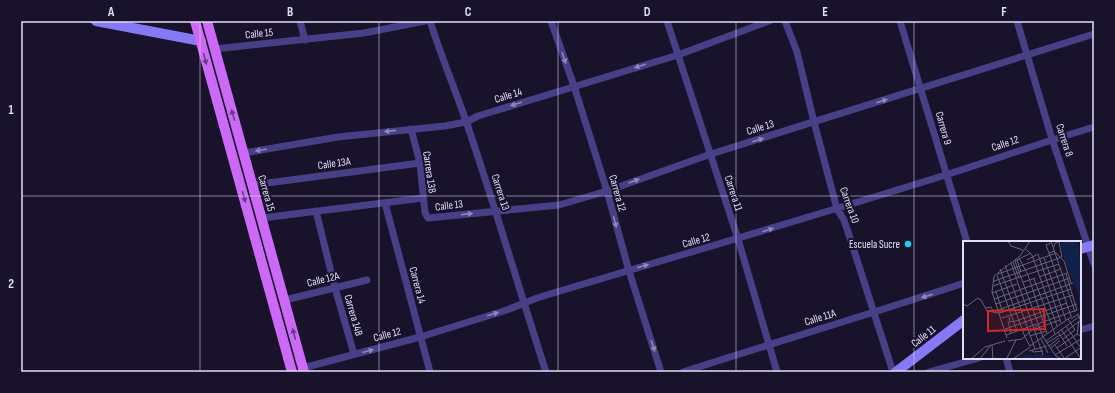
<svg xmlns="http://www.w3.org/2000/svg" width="1115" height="393" font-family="'Sofia Sans Condensed',sans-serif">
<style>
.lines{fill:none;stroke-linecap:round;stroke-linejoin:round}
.street{stroke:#474086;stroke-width:7}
.secondary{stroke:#8579f8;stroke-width:10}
.primary{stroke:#cc6af7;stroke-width:10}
.oneway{fill:#8d87bc}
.oneway2{fill:#693a86}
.grid{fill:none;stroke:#e3ddfd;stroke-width:1;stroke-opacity:0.55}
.poi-dot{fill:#14cef3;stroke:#18122a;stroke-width:1.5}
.labels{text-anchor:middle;stroke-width:4;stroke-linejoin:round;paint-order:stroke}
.street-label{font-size:11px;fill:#e3ddfd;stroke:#18122a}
.poi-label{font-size:11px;fill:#e3ddfd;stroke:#18122a;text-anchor:end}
.inset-road{fill:none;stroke:#69637e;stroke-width:1}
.view{fill:#d62828;fill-opacity:0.15;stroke:#d62828;stroke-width:2}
.inset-edge{fill:none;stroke:#e3ddfd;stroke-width:2}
.neatline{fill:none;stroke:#e3ddfd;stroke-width:1.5}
.grid-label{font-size:13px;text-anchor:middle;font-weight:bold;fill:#e3ddfd}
</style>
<rect width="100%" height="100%" fill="#18122a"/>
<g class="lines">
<g class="street">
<polyline points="300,21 305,40"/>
<path d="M430,21C441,56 455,89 467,124C495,206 519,289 546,372"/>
<polyline points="551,21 574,86 607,191 629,271 661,372"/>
<polyline points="667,21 738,239 777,372"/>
<polyline points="785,21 797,52 814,122 837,209 844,220 850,238 893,372"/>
<polyline points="900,21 967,242"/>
<polyline points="1017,21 1052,139 1094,264"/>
<polyline points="215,49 364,33 425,21"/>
<polyline points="411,129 420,163 425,213 428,218 559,205 607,191 711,154 1094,34"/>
<polyline points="244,153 338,137 445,126 466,122 478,116 678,55 769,21"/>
<polyline points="252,185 420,163"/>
<polyline points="385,203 430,372"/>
<polyline points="316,211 335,288 354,354"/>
<polyline points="262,218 423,198"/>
<polyline points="285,300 367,280"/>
<polyline points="1080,330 1094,326"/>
<polyline points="1006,358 1010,372"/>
<path d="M303,368L420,337L507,310L537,298C663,260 788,224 913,185C974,167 1033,145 1094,127"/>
<path d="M683,372C776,342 871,314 964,283"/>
<polyline points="929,372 979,358"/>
</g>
<g class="secondary">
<polyline points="96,21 201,41"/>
<polyline points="1080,249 1094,245"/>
<polyline points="896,372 964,320"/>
</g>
<g class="primary">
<polyline points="195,21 292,372"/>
<polyline points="207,21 304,372"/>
</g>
</g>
<defs><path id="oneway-solid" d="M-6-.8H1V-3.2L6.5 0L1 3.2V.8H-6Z"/></defs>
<g class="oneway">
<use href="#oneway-solid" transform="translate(564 58) rotate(71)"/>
<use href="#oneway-solid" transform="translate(640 66) rotate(163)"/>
<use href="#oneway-solid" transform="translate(882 101) rotate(-17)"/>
<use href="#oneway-solid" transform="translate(516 104) rotate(163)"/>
<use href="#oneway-solid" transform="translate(390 131) rotate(174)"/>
<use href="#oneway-solid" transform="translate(758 140) rotate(-17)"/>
<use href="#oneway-solid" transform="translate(261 150) rotate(170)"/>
<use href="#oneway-solid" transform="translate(634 181) rotate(-20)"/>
<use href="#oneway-solid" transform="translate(467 214) rotate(-7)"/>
<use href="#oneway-solid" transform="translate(615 222) rotate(75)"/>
<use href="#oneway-solid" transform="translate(768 230) rotate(-17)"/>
<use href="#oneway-solid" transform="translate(643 266) rotate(-16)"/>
<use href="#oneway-solid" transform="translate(927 296) rotate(162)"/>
<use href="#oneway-solid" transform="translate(493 314) rotate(-17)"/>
<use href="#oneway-solid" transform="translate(653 346) rotate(72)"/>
<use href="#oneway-solid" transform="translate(368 351) rotate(-15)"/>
</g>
<g class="oneway2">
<use href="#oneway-solid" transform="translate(205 59) rotate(75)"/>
<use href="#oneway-solid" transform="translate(233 115) rotate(-106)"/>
<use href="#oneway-solid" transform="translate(244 197) rotate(75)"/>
<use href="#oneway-solid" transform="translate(294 334) rotate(-105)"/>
</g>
<path class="grid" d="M200,21V372M379,21V372M558,21V372M736,21V372M914,21V372M21,196H1094"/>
<circle class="poi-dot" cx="908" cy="244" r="4"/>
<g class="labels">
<g class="street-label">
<text transform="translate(259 33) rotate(-6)" y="4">Calle 15</text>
<text transform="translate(508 95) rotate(-17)" y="4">Calle 14</text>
<text transform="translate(760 127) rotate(-17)" y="4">Calle 13</text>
<text transform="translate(944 128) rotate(74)" y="4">Carrera 9</text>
<text transform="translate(1065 140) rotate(72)" y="4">Carrera 8</text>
<text transform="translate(1005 143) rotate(-19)" y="4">Calle 12</text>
<text transform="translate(334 163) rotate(-8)" y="4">Calle 13A</text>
<text transform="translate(430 172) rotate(82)" y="4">Carrera 13B</text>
<text transform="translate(501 192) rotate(72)" y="4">Carrera 13</text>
<text transform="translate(267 193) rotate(74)" y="4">Carrera 15</text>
<text transform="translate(618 193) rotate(74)" y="4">Carrera 12</text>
<text transform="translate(734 193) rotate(72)" y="4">Carrera 11</text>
<text transform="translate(449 205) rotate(-7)" y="4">Calle 13</text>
<text transform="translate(850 205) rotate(70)" y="4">Carrera 10</text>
<text transform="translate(696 240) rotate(-16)" y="4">Calle 12</text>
<text transform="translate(323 279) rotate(-14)" y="4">Calle 12A</text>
<text transform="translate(418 285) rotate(75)" y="4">Carrera 14</text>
<text transform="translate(354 315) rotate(74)" y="4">Carrera 14B</text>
<text transform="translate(820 317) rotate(-17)" y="4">Calle 11A</text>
<text transform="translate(387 334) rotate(-15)" y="4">Calle 12</text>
<text transform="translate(923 336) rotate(-38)" y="4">Calle 11</text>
</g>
<g class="poi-label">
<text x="900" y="248">Escuela Sucre</text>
</g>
</g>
<g transform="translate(963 241)">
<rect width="118" height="118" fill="#18122a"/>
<path d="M97,0H115L118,24V76L115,52L103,24ZM77,113L96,118H55L62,115Z" fill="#10224b"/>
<path class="inset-road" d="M45,0L48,5L60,9M88,0L112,71M63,8L69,14L94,85M91,10L86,12L108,75M86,12L83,4L88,2M56,17L65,34L84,92M81,17L103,79M54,19L58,31M64,19L75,13L98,82M52,20L80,96L93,115L99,118M52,20L68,12M50,21L56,37M48,22L80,114M42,24L72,108M37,28L62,96M35,33L93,12L101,20L108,42M103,33L114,69M34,34L54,90M76,36L98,28M71,38L92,93M31,40L99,16L96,1L92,2L91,6M60,41L73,37M30,45L96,23M33,51L40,72M29,52L54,43M31,58L104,32M0,63L4,65L15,57L18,59L24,70L35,72M33,63L107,37M23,67L28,66L30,70L33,69M35,69L110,42M36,72L108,48M46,76L47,81L53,80L104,62M39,77L110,54M108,78L115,73L118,81M45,80L48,92M103,85L118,107M42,88L114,63M72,88L97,79M98,88L118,118M95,91L104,105M43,94L74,83M114,94L116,80M67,95L83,90M97,95L118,79M62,96L67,105L109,75M44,97L29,51L31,35L57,15L67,0M78,98L85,112M100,98L112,89L105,78M45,100L59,98L77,82L114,69M83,100L117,75M84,102L97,94M29,104L30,118M92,104L101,117M86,105L96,97M87,107L97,100M94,107L114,93L118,95M69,109L70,111L80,110M66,110L84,105M92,114L118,98M44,117L53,99M8,118L22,106L42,100M17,118L27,105M50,118L67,106M101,118L117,107"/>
<path class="view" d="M81,68L82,88L25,90V70Z"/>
<rect width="118" height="118" class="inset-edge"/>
</g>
<rect width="1115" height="393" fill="none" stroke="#18122a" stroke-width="44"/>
<rect x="22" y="22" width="1071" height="349" class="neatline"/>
<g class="grid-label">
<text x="111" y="16">A</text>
<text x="290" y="16">B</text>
<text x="468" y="16">C</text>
<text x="647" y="16">D</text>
<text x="825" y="16">E</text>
<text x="1004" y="16">F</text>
<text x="11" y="114">1</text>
<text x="11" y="288">2</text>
</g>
</svg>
